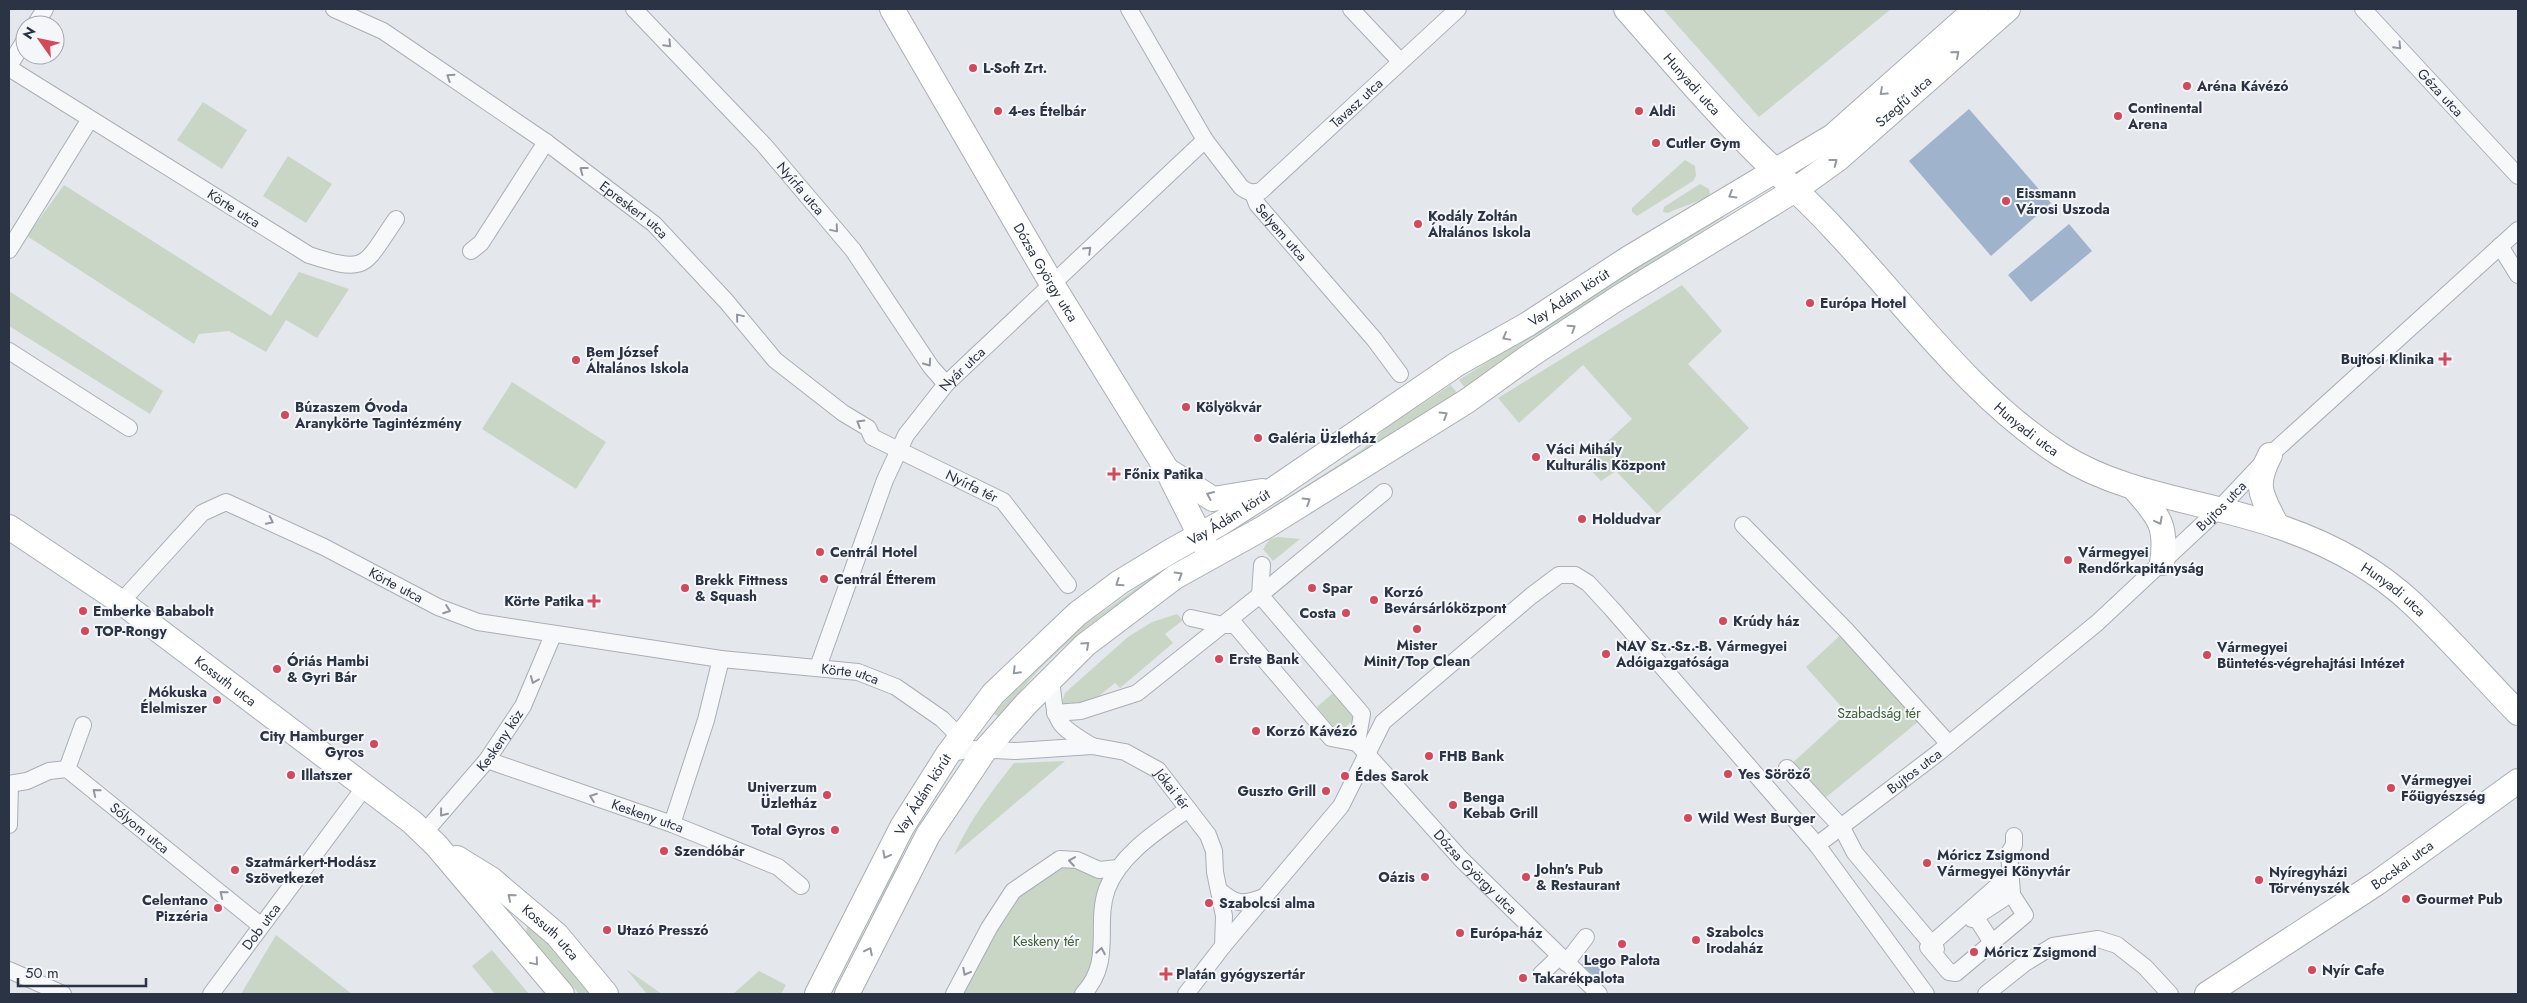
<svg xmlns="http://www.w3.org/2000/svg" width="2527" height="1003" font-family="Jost,sans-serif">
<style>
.green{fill:#c9d6c5}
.water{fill:#9fb4cc}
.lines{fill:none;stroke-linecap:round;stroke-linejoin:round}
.street-casing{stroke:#a9aeb7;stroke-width:18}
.secondary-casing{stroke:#a9aeb7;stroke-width:26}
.street{stroke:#f7f8fa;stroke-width:16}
.secondary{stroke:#fff;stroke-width:24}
.oneway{stroke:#9196a0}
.oneway2{stroke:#959aa2}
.poi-dot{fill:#d1495b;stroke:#f4f6f9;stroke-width:2}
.labels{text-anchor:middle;stroke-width:4;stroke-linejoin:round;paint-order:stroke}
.poi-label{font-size:14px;font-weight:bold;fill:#2b3445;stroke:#f4f6f9;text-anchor:start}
.street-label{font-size:14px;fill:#2b3445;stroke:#f4f6f9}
.park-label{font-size:14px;fill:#3f6138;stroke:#f4f6f9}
</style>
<rect width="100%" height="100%" fill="#e4e7ec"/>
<g class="green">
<polygon points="1663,9 1891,9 1759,117"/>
<polygon points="203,102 247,130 222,169 177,140"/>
<polygon points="288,156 332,184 306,223 263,196"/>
<polygon points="1685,160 1695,166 1696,176 1693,181 1637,216 1632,212 1632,208"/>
<polygon points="1700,184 1709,189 1710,193 1706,198 1667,213 1663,212 1664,207"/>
<polygon points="64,185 271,316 299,272 349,289 317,338 286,320 266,352 229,331 199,334 194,344 27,236"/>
<polygon points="1723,213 1724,217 1523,344 1513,358 1465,388 1459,380"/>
<polygon points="1682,285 1722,331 1688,364 1749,428 1657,514 1616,471 1601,481 1584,463 1632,419 1583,365 1519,423 1498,398"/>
<polygon points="9,291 163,391 150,414 9,326"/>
<polygon points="512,382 606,442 576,489 482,429"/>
<polygon points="1451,385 1457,393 1240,531 1237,530 1363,449 1387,427"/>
<polygon points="1278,537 1300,539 1273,561 1263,549 1270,539"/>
<path d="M1172,563H1175V565C1111,609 1042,652 1001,719L993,713L1077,630Z"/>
<polygon points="1177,614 1183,620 1165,634 1173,643 1120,688 1115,683 1089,704 1077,702 1072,708 1060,708 1065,693 1128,637 1152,622"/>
<polygon points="1846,630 1925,716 1824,799 1787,768 1847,713 1806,667"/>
<polygon points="1333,693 1355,719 1338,733 1317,707"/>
<path d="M1065,761L954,855C969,821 991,792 1014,763Z"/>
<polygon points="910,836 884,900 838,994 834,994 880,899 892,865"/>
<polygon points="1060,862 1097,872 1104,879 1091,980 1077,994 958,994 1016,893"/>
<polygon points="530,925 534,926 592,994 579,994 526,932 527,927"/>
<polygon points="276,935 352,994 241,994"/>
<polygon points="492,950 529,994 495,994 472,966"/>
<polygon points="626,969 662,994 647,994"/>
<polygon points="759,971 786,985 781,994 733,994"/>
</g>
<g class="water">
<polygon points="1969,109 2051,203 1991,256 1909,161"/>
<polygon points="2069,224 2092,251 2031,302 2008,275"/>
<polygon points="1589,957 1606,971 1599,980 1581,965"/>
</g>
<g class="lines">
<defs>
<g id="street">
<path id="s1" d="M334,9L383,31L546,142L654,224L726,301L775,360L843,413L868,428L872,437L1003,501L1068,585"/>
<path id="s2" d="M634,9L764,145L853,250L931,367L946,384"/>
<path id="s3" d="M1129,9L1205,140L1241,187C1248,193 1252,193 1261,191L1458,9"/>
<polyline points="1351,9 1400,61"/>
<path id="s4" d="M2363,9L2518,176"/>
<polyline points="35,25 45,9"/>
<polyline points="9,66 25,40"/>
<path id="s5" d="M9,68L309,255C368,274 363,267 396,219"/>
<path id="s6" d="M1253,193L1257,204L1374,339L1400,374"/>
<polyline points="2500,246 2518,275"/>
<polyline points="9,250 90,119"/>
<polyline points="471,251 481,243 546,142"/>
<polyline points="9,351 129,428"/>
<polyline points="1743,525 1846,630 1949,744"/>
<polyline points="1262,565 1260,595 1362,714 1357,743"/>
<path id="s7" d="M121,602L202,513L226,502L324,547L438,607L478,622L721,659L858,672L896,687L942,719L960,737"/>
<polyline points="1191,618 1223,625 1235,625 1331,738 1357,743"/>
<path id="s8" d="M818,667L885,480L906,435L946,384L1205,140"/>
<path d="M1051,679C1056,722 1053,723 1092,746"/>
<polyline points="1055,713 1081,711 1137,693 1260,595 1384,492"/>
<path id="s9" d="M1357,743L1461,859L1599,994"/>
<path id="s10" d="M948,754L972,749L1015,751L1092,746L1125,752L1158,770L1208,835L1214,851L1215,872L1224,916L1223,946L1186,994"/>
<path id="s11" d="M487,760L672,824L778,867L801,886"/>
<polyline points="1787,768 1842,828 1855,853 1936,949"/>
<polyline points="67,769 83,725"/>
<path id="s12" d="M9,784L27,781L49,771L67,769L260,925"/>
<polyline points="672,824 706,720 721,659"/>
<polyline points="9,825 10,784"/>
<path id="s13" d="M424,833L487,760L523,706L553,635"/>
<path id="s14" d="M1817,845L1938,753L2097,623L2219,509L2270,455L2518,230"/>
<polygon points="2003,881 2025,915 1956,973 1949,972 1928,947"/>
<path d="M1219,890C1236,905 1243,905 1264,897"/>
<polyline points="1975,916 1991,941"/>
<polyline points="1972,919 2012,893 2009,853 2014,845 2014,836"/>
<polyline points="1223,946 1341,806 1383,722 1531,596 1559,575 1575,575 1588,583 1612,609 1817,845 1926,994"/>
<polyline points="1566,963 1586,937"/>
<polyline points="9,970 63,994"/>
<polyline points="1541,974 1559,957"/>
<path id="s15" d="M211,994L364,788"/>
<polyline points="954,994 989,928 1013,891 1060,859 1077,860 1099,870 1118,868"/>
<path d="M1083,994C1114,961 1094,925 1107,889C1120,854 1159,830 1188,809"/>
<polyline points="1986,994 2025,963 2053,946 2098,939 2117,945 2145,967 2170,994"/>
</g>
<g id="secondary">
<path id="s16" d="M892,9L1052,284L1167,470L1207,549"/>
<path id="s17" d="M1626,9C1666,54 1705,101 1747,143C1775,172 1807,199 1834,229C1907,306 1971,397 2061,455C2126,496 2206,501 2277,526C2325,542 2375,568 2413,604C2449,638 2483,677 2518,713"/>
<path d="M2270,455C2253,488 2262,495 2277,526"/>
<polyline points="1167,470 1213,499 1262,491"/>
<path d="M2133,487C2157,515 2168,523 2162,563"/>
<path id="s18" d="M9,527L121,602L412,822L436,845L562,994"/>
<path id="s19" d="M457,858L491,879L557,935L606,994"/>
<path id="s20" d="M817,994L902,827L948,754L993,694L1077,614L1120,582L1171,551L1221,523L1274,489L1457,364L1528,324L1629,258L1833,136L1976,9"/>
<path id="s21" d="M847,994L928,835L973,768L985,750L1026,704L1085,645L1175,577L1265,527L1467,401L1531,355L1618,298L1795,190L1838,159L2008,9"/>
<path id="s22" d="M2207,994L2377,883L2518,781"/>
</g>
</defs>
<use href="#street" class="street-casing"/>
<use href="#secondary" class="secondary-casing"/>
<use href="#street" class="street"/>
<use href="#secondary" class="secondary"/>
</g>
<defs><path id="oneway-chevron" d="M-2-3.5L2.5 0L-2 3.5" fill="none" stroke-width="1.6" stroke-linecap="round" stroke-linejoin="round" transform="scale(1.25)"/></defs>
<g class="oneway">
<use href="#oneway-chevron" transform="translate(668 44) rotate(46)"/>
<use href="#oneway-chevron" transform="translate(2398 46) rotate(47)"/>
<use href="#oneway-chevron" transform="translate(450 77) rotate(-146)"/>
<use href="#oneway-chevron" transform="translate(583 170) rotate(-143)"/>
<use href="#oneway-chevron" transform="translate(835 229) rotate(50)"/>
<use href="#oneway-chevron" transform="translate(1088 250) rotate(-44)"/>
<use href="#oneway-chevron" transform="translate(739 317) rotate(-130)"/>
<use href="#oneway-chevron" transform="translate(928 363) rotate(55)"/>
<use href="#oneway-chevron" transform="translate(860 423) rotate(-149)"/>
<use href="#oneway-chevron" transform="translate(270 521) rotate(26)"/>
<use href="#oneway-chevron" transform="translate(447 610) rotate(20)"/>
<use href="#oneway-chevron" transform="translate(534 680) rotate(113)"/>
<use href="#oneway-chevron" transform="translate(96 792) rotate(-141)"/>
<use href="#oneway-chevron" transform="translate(593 797) rotate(-160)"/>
<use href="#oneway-chevron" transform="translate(443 813) rotate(129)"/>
<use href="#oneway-chevron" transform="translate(1072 861) rotate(-172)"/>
<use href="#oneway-chevron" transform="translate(223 894) rotate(-141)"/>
<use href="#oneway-chevron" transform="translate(1101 951) rotate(-80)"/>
<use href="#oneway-chevron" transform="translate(966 972) rotate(118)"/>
</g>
<g class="oneway2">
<use href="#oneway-chevron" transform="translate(1956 54) rotate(-41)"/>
<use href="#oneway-chevron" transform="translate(1883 92) rotate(138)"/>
<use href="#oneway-chevron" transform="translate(1834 162) rotate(-37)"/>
<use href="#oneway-chevron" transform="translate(1732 195) rotate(149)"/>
<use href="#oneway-chevron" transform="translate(1572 328) rotate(-33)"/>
<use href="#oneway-chevron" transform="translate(1506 337) rotate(151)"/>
<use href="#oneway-chevron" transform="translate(1444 415) rotate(-32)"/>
<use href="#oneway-chevron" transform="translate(1210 495) rotate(-156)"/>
<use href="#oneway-chevron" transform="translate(1307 501) rotate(-32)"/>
<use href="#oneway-chevron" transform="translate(2159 521) rotate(62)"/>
<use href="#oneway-chevron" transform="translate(1179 575) rotate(-31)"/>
<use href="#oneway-chevron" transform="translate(1119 583) rotate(146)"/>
<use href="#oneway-chevron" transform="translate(1086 645) rotate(-42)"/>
<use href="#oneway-chevron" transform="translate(1016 671) rotate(135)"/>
<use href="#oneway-chevron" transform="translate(886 855) rotate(118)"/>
<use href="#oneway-chevron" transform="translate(511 897) rotate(-140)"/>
<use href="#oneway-chevron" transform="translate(869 951) rotate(-63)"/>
<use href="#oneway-chevron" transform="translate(535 962) rotate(50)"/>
</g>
<g class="poi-dot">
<circle cx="973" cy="68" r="5"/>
<circle cx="2187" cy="86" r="5"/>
<circle cx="998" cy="111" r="5"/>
<circle cx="1639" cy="111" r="5"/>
<circle cx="2118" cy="116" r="5"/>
<circle cx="1656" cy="143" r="5"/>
<circle cx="2006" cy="201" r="5"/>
<circle cx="1418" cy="224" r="5"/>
<circle cx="1810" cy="303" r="5"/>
<path d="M2442.5 351.5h5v5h5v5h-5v5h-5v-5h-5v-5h5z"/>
<circle cx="576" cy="360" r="5"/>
<circle cx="1186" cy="407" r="5"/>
<circle cx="285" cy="415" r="5"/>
<circle cx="1258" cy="438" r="5"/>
<circle cx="1536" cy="457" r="5"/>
<path d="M1111.5 466.5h5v5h5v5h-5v5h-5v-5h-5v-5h5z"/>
<circle cx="1582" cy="519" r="5"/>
<circle cx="820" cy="552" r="5"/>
<circle cx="2068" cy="560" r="5"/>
<circle cx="824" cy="579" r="5"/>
<circle cx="685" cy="588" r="5"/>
<circle cx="1312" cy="588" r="5"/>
<circle cx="1374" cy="600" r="5"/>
<path d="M591.5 593.5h5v5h5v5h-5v5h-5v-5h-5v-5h5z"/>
<circle cx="83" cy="611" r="5"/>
<circle cx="1346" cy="613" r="5"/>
<circle cx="1723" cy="621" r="5"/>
<circle cx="1417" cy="629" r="5"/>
<circle cx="85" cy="631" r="5"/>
<circle cx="1606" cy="654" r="5"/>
<circle cx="2207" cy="655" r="5"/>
<circle cx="1219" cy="659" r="5"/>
<circle cx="277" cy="669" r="5"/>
<circle cx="217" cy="700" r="5"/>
<circle cx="1256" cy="731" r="5"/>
<circle cx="374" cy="744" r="5"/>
<circle cx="1429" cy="756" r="5"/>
<circle cx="1728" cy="774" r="5"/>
<circle cx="291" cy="775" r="5"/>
<circle cx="1345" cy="776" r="5"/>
<circle cx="2391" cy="788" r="5"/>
<circle cx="1326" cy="791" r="5"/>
<circle cx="827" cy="795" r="5"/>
<circle cx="1453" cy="805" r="5"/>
<circle cx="1688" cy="818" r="5"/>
<circle cx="835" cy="830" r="5"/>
<circle cx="664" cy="851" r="5"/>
<circle cx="1927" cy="863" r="5"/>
<circle cx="235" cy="870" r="5"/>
<circle cx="1425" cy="877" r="5"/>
<circle cx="1526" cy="877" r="5"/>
<circle cx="2259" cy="880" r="5"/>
<circle cx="2406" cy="899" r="5"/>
<circle cx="1209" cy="903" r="5"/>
<circle cx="218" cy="908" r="5"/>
<circle cx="607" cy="930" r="5"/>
<circle cx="1460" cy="933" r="5"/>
<circle cx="1696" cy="940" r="5"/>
<circle cx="1622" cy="944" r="5"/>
<circle cx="1974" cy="952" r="5"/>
<circle cx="2312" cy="970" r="5"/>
<path d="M1163.5 966.5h5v5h5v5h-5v5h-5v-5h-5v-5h5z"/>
<circle cx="1523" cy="978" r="5"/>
</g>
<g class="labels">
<g class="poi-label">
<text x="983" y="73">L-Soft Zrt.</text>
<text x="2197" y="91">Aréna Kávézó</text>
<text x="2128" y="113">Continental<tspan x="2128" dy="16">Arena</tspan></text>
<text x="1008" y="116">4-es Ételbár</text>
<text x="1649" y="116">Aldi</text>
<text x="1666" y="148">Cutler Gym</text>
<text x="2016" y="198">Eissmann<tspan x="2016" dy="16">Városi Uszoda</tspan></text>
<text x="1428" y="221">Kodály Zoltán<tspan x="1428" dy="16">Általános Iskola</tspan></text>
<text x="1820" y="308">Európa Hotel</text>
<text x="586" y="357">Bem József<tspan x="586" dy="16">Általános Iskola</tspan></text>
<text x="2434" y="364" text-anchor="end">Bujtosi Klinika</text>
<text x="295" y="412">Búzaszem Óvoda<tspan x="295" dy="16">Aranykörte Tagintézmény</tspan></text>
<text x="1196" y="412">Kölyökvár</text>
<text x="1268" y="443">Galéria Üzletház</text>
<text x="1546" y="454">Váci Mihály<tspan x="1546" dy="16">Kulturális Központ</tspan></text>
<text x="1124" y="479">Főnix Patika</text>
<text x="1592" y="524">Holdudvar</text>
<text x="830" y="557">Centrál Hotel</text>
<text x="2078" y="557">Vármegyei<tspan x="2078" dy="16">Rendőrkapitányság</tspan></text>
<text x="834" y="584">Centrál Étterem</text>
<text x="695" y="585">Brekk Fittness<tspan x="695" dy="16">&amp; Squash</tspan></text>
<text x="1322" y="593">Spar</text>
<text x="1384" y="597">Korzó<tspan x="1384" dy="16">Bevársárlóközpont</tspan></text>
<text x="584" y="606" text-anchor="end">Körte Patika</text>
<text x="93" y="616">Emberke Bababolt</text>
<text x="1336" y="618" text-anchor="end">Costa</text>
<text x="1733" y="626">Krúdy ház</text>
<text x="95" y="636">TOP-Rongy</text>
<text x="1417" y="650" text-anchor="middle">Mister<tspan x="1417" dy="16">Minit/Top Clean</tspan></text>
<text x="1616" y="651">NAV Sz.-Sz.-B. Vármegyei<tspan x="1616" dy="16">Adóigazgatósága</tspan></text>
<text x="2217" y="652">Vármegyei<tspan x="2217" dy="16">Büntetés-végrehajtási Intézet</tspan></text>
<text x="1229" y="664">Erste Bank</text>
<text x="287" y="666">Óriás Hambi<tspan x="287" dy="16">&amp; Gyri Bár</tspan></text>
<text x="207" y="697" text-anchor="end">Mókuska<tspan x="207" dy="16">Élelmiszer</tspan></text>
<text x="1266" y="736">Korzó Kávézó</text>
<text x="364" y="741" text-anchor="end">City Hamburger<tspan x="364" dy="16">Gyros</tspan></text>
<text x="1439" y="761">FHB Bank</text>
<text x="1738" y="779">Yes Söröző</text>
<text x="301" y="780">Illatszer</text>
<text x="1355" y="781">Édes Sarok</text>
<text x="2401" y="785">Vármegyei<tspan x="2401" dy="16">Főügyészség</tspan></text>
<text x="817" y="792" text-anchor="end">Univerzum<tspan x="817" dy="16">Üzletház</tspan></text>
<text x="1316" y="796" text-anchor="end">Guszto Grill</text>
<text x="1463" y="802">Benga<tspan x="1463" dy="16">Kebab Grill</tspan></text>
<text x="1698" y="823">Wild West Burger</text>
<text x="825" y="835" text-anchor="end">Total Gyros</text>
<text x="674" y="856">Szendóbár</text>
<text x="1937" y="860">Móricz Zsigmond<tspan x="1937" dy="16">Vármegyei Könyvtár</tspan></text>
<text x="245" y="867">Szatmárkert-Hodász<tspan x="245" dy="16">Szövetkezet</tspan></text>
<text x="1536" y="874">John's Pub<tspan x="1536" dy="16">&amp; Restaurant</tspan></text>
<text x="2269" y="877">Nyíregyházi<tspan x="2269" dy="16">Törvényszék</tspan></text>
<text x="1415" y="882" text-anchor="end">Oázis</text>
<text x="2416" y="904">Gourmet Pub</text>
<text x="208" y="905" text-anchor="end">Celentano<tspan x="208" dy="16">Pizzéria</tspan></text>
<text x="1219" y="908">Szabolcsi alma</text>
<text x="617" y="935">Utazó Presszó</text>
<text x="1706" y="937">Szabolcs<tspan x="1706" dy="16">Irodaház</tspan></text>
<text x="1470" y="938">Európa-ház</text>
<text x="1984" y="957">Móricz Zsigmond</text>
<text x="1622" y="965" text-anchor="middle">Lego Palota</text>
<text x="2322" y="975">Nyír Cafe</text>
<text x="1176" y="979">Platán gyógyszertár</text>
<text x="1533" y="983">Takarékpalota</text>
</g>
<g class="street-label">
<text dy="5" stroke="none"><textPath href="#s17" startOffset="100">Hunyadi utca</textPath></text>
<text dy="5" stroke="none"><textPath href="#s4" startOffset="114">Géza utca</textPath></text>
<text dy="5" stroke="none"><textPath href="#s3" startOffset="362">Tavasz utca</textPath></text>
<text dy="5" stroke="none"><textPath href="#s21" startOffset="1410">Szegfű utca</textPath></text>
<text dy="5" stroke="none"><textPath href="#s2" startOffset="245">Nyírfa utca</textPath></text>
<text dy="5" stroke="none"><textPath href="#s5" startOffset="265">Körte utca</textPath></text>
<text dy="5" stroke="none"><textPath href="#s1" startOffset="362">Epreskert utca</textPath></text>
<text dy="5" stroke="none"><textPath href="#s6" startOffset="49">Selyem utca</textPath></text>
<text dy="5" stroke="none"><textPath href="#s16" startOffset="305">Dózsa György utca</textPath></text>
<text dy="5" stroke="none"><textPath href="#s20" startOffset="1050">Vay Ádám körút</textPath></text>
<text dy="5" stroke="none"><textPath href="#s8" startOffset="335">Nyár utca</textPath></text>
<text dy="5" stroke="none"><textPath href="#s17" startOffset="581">Hunyadi utca</textPath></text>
<text dy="5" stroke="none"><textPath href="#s1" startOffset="805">Nyírfa tér</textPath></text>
<text dy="5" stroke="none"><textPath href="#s14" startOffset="528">Bujtos utca</textPath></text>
<text dy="5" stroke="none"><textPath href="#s20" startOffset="645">Vay Ádám körút</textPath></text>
<text dy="5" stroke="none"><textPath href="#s7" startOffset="336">Körte utca</textPath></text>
<text dy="5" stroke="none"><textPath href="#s17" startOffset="986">Hunyadi utca</textPath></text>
<text dy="5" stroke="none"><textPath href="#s7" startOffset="802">Körte utca</textPath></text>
<text dy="5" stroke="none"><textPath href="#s18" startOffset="266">Kossuth utca</textPath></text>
<text dy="5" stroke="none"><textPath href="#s13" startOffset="120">Keskeny köz</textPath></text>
<text dy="5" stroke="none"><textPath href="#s14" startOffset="122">Bujtos utca</textPath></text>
<text dy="5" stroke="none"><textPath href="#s10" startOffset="240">Jókai tér</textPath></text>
<text dy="5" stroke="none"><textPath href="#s20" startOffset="226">Vay Ádám körút</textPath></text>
<text dy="5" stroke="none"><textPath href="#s11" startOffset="170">Keskeny utca</textPath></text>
<text dy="5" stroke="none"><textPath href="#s12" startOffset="154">Sólyom utca</textPath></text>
<text dy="5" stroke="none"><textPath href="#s22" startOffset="234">Bocskai utca</textPath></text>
<text dy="5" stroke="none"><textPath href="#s9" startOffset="175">Dózsa György utca</textPath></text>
<text dy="5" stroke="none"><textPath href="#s15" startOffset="84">Dob utca</textPath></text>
<text dy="5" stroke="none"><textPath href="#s19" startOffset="120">Kossuth utca</textPath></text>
</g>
<g class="park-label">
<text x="1879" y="718">Szabadság tér</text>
<text x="1046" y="946">Keskeny tér</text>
</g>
</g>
<rect width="2527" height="1003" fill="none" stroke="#2b3445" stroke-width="20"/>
<g transform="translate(40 40) rotate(303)"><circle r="24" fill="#f4f6f9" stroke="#a4a8b1"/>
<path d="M0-4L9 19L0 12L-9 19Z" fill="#d1495b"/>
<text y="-8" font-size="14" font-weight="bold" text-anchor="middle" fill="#2b3445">N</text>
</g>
<path d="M18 978v8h128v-8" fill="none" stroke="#2b3445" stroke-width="2.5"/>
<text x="25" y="978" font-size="15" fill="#2b3445" stroke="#f4f6f9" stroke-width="4" paint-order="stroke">50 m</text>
</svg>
